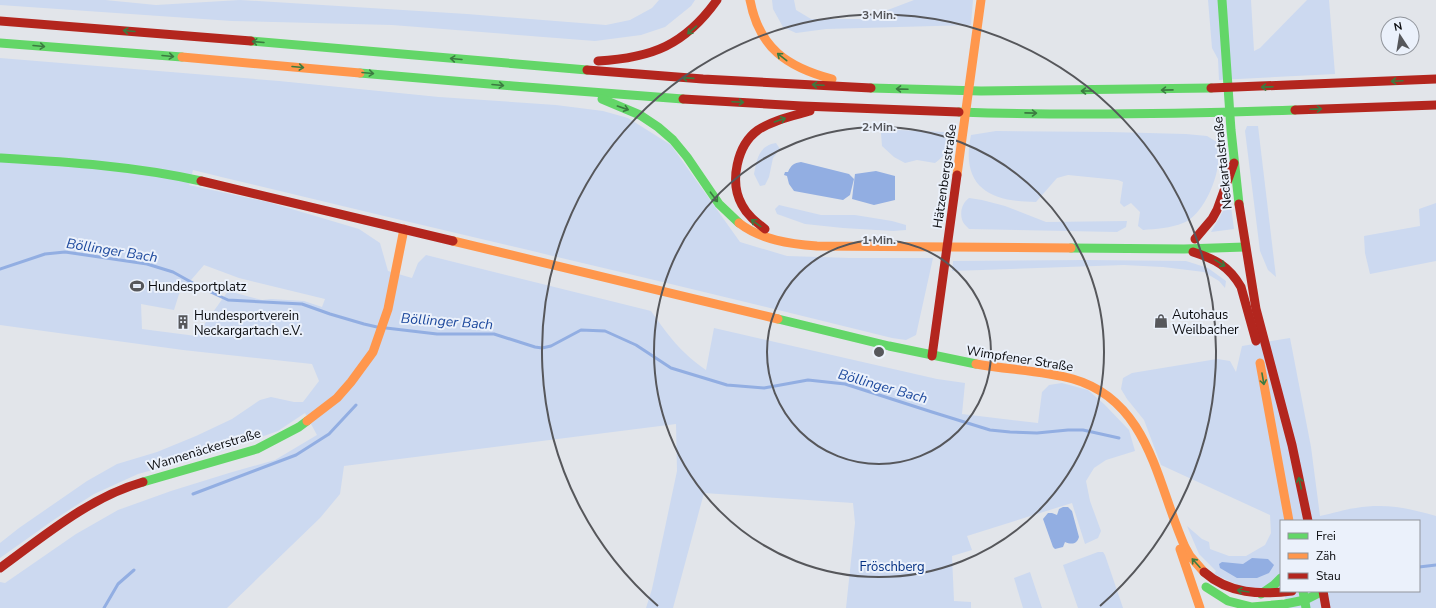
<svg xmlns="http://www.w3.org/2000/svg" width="1436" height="608" font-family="'Nunito Sans',sans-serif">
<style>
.green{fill:#ccd9f0;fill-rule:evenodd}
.water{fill:#92aee2}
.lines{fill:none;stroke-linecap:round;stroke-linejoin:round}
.stream{stroke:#92aee2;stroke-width:3}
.fast{stroke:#63d668;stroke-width:9}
.slow{stroke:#ff974d;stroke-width:9}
.jam{stroke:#b3261e;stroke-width:9}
.oneway{stroke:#3b7b40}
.ring{fill:none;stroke:#56575b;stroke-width:2}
.labels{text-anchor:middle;stroke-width:4;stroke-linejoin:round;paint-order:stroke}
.street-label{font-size:13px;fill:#0a0b0e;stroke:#ebf1fb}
.poi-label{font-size:13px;fill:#0a0b0e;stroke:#ebf1fb;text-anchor:start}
.park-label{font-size:13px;fill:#053183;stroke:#ebf1fb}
.water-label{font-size:14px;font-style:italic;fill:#1d499d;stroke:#ebf1fb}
.centre{fill:#56575b;stroke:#ebf1fb;stroke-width:2}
.ring-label{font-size:12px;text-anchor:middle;font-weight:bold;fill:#56575b;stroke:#ebf1fb;stroke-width:4;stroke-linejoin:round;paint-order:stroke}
</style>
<rect width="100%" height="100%" fill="#e2e5ea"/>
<g class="green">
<polygon points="0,0 105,0 156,5 240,0 467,14 606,25 630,20 652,8 659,0 695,0 691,6 665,27 641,35 595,41 392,25 232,21 0,5"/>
<polygon points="772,0 794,0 796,10 811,19 864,19 914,0 973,0 971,25 826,29 796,33 783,27 773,9"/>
<polygon points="1208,0 1251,0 1254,51 1260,48 1307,0 1329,0 1335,74 1219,80 1218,59 1212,48"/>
<path d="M0,58L279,81L439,97L556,105L603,111L628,118L671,145L740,242L787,256L850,258H933L916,335L906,340L892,338C660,280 426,227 193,170L189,185L268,202L359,229L380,243L388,271L412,278L418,263L426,255L651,311C668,335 681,353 706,370L714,328L937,379L965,383L962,414L1038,423L1042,392L1049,385L1062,383L1088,390L1104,404L1129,430L1135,451L1106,460L1094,468L1086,481L1090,501L1101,531L1098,538L1085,544L1072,503L967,536L972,550L952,556L954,601L971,602V608H846L855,523L853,503L704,493L673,608H646L652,589L677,471L676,424L344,466L340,494L320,518L227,608H0V582L5,583L76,534L118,510L171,491L229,473L275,460L317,435L305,413L278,431L222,451L138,474L94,494L55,519L0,558V543L19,528L87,481L117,464L157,452L196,436L232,419L260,400L271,397L294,402H303L319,381L312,364L183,350L0,325ZM204,265L239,278L325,299L322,307L304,301L271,299L262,300L228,291L196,336L142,329L141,304L174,310L179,294Z"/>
<polygon points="1247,126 1258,126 1276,277 1268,270 1260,251 1245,131"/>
<path d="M898,130L944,132L953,134C950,148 946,155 935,163L917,160L905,163L894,157L882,146L881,133Z"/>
<path d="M996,131L1109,132L1186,134L1207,136L1217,142C1217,149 1218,157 1218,164C1216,183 1202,216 1183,223C1171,228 1156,229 1143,230L1138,226L1140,212L1131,203L1124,207L1120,203L1123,182L1118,180L1068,175L1057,178L1036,202C990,202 960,187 971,135Z"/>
<path d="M776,143L780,149L773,158L769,177L765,185L760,186L754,174C757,160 758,146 776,143Z"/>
<path d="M969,198L982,200L1005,206L1046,222L1127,221L1126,227L1117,232L969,229C967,227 964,224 963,222C959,213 962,203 969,198Z"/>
<polygon points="1230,199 1234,229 1211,232"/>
<polygon points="1436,203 1436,261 1370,274 1365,253 1364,236 1420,226 1419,209"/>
<polygon points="779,205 821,215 855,215 892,221 906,225 906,230 893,231 843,228 805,224 777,214 775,209"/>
<polygon points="1085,260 1186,261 1208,268 1226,281 1225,288 1219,281 1204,272 1163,267 1124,265 952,271 953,261"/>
<path d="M1290,338L1311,447L1320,516C1332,514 1344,509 1356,508C1385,503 1408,508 1436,516V608H1287L1284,591H1419V521H1281V589L1242,587L1214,574L1216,571L1199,554L1187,526L1202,539L1209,542L1210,549L1229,556H1246L1265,545L1271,533L1270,515L1161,465L1144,420L1127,399L1121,389L1123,378L1132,373L1217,359L1230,361L1236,372L1242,346Z"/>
<polygon points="1098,552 1103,552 1105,555 1123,608 1078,608 1063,565"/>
<polygon points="1030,572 1042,608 1023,608 1014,578"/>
</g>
<g class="water">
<path d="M801,162L849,174L854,179L850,195L843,200L794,191L789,184L787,176L784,175L785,172H788C791,165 794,163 801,162Z"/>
<polygon points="876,171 895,176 895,200 874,205 852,199 855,174"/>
<path d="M1063,507H1068L1072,511L1079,537C1077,544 1072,545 1065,542L1063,547L1055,549L1053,547L1043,519L1048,513H1052L1057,515L1059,509Z"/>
<polygon points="1252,558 1268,559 1274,565 1269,573 1257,578 1237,578 1220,568 1219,564 1222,562 1243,564"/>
</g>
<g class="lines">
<g class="stream">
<polyline points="0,269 45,254 65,252 147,264 173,272 200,287 228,300 302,304 330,314 364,324 377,327"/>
<polyline points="386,328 437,334 494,334 535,347 542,348 551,346 581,330 605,331 636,345 671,368 727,385 764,388 808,380 845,384 932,412 990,430 1010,432 1037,433 1068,430 1083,430 1119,438"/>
<polyline points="193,494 296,455 329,434 356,405"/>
<polyline points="1419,567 1436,565"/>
<polyline points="104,608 118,584 134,570"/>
</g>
<g class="fast">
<polyline points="1222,0 1231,130 1239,204"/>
<polyline points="251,41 587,70"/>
<polyline points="0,43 182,57"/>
<polyline points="360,73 513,86 683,99"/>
<polyline points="871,88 981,91 1211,88"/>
<polyline points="602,99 640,115 658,127 673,140 687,157 719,204 739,223"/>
<path d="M959,112C1071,116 1183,114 1295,110"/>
<path d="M0,158C67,162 135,166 201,181"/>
<polyline points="1071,248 1184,249 1245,247"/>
<polyline points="778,319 889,346 976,364"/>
<polyline points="143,482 257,449 299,427 307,421"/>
<polyline points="1206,587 1228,601 1252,607 1285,604 1305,600 1323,591"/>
<polyline points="1303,591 1306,608"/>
<polyline points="1261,594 1274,585 1281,578"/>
</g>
<g class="slow">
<path d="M750,0C759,48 787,67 832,79"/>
<polyline points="182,57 360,73"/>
<polyline points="957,175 981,0"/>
<path d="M739,223C761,240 790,244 817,246L1071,248"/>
<polyline points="453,241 778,319"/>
<polyline points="1260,363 1289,521"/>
<path d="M976,364C1008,370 1041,370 1073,379C1150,401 1157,485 1185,547L1190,556L1204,572"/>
<polyline points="307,421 337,398 351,382 373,352 388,309 404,229"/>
<polyline points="1180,549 1200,608"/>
</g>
<g class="jam">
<polyline points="0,21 251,41"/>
<path d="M598,61C652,58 685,45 717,0"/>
<polyline points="587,70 703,79 871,88"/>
<polyline points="1211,88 1436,79"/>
<polyline points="683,99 802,106 959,112"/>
<polyline points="1295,110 1436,105"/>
<polyline points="201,181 453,241"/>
<polyline points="1239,204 1256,309 1292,445 1308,521"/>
<path d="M765,229C756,222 747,215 742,205C729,182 737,145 758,130C773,120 793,116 810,111"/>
<polyline points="1195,239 1212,219 1217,210 1234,163"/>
<path d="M1193,252C1215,259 1229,266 1241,287L1256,341"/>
<polyline points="932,356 957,175"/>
<path d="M0,568C44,536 90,497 143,482"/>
<path d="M1204,572C1229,594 1260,595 1292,591"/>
<polyline points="1323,591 1326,608"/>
</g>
</g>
<defs><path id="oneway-shaft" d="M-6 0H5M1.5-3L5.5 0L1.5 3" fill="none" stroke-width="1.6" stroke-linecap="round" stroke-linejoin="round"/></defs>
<g class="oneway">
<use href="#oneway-shaft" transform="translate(692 30) rotate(139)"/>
<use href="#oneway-shaft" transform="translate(129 31) rotate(-175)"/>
<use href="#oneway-shaft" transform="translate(258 42) rotate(-175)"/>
<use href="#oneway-shaft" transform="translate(39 46) rotate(5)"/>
<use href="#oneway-shaft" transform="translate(168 56) rotate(5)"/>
<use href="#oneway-shaft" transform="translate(782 57) rotate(-142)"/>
<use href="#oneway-shaft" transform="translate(456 59) rotate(-175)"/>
<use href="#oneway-shaft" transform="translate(298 67) rotate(5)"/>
<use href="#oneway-shaft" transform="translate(368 73) rotate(5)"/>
<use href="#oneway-shaft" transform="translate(688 78) rotate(-176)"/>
<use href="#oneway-shaft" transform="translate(1397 81) rotate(177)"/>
<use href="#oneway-shaft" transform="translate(498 85) rotate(5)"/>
<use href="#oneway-shaft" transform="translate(818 85) rotate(-177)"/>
<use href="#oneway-shaft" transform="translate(1267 87) rotate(178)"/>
<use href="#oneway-shaft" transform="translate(902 89) rotate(-178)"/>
<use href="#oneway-shaft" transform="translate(1167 90) rotate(179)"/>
<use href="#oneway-shaft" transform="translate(1087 91) rotate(180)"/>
<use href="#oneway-shaft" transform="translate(738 102) rotate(3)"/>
<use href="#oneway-shaft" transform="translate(623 108) rotate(19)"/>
<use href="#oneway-shaft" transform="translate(1316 109) rotate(-2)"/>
<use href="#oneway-shaft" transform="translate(1031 113) rotate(1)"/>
<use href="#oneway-shaft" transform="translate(780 120) rotate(-19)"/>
<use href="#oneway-shaft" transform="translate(714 197) rotate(53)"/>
<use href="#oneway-shaft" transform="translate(756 223) rotate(-144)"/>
<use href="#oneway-shaft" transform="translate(1220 263) rotate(31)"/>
<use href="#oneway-shaft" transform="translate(1263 379) rotate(80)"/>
<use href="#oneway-shaft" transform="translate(1300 483) rotate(-102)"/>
<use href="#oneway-shaft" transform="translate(1196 563) rotate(-132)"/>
<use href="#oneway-shaft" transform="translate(1243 591) rotate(-171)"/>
</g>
<g class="ring">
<circle cx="879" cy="352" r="112"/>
<circle cx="879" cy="352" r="225"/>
<path d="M658 606A337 337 0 1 1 1100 606"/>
</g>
<defs>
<symbol id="stadium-bare" viewBox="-9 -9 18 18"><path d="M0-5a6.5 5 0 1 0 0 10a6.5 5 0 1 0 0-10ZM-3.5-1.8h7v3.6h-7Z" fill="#56575b" stroke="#ebf1fb" stroke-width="2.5" paint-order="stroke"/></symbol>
<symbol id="shop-bare" viewBox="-9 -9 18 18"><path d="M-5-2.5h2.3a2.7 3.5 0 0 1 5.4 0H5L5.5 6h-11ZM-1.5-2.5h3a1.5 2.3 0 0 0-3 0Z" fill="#56575b" stroke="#ebf1fb" stroke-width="2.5" paint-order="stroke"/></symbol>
<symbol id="building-bare" viewBox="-9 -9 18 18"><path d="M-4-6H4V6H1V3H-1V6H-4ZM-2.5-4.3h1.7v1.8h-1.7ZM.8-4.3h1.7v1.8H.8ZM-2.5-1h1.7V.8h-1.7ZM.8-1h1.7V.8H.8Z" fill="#56575b" stroke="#ebf1fb" stroke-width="2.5" paint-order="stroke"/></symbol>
</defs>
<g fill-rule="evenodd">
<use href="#stadium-bare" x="127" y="276" width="20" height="20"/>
<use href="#shop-bare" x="1151" y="311" width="20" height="20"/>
<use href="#building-bare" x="173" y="312" width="20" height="20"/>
</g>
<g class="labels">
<g class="street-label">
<text transform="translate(1222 163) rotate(-96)" y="5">Neckartalstraße</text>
<text transform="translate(944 176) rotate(-82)" y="5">Hätzenbergstraße</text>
<text transform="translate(1020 358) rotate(9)" y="5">Wimpfener Straße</text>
<text transform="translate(204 449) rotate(-17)" y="5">Wannenäckerstraße</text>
</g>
<g class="poi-label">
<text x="148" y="291">Hundesportplatz</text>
<text x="1172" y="319">Autohaus<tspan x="1172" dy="15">Weilbacher</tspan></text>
<text x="194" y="320">Hundesportverein<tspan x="194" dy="15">Neckargartach e.V.</tspan></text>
</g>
<g class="park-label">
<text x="892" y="571">Fröschberg</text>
</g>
<g class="water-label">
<text transform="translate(112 250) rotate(9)" y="5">Böllinger Bach</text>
<text transform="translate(447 321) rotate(4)" y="5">Böllinger Bach</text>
<text transform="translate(883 386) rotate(16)" y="5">Böllinger Bach</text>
</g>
</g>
<circle cx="879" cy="352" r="6" class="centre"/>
<g class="ring-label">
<text x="879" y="19">3 Min.</text>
<text x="879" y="131">2 Min.</text>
<text x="879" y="244">1 Min.</text>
</g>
<rect x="1280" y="520" width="140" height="72" fill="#ebf1fb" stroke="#91959c"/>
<rect x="1288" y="533" width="20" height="6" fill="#63d668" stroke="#91959c"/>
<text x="1316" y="540" font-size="12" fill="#0a0b0e">Frei</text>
<rect x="1288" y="553" width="20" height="6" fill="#ff974d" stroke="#91959c"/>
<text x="1316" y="560" font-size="12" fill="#0a0b0e">Zäh</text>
<rect x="1288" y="573" width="20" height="6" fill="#b3261e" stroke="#91959c"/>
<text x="1316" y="580" font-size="12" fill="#0a0b0e">Stau</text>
<g transform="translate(1400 36) rotate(348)"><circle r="19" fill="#ebf1fb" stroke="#91959c"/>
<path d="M0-3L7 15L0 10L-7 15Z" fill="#56575b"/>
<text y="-6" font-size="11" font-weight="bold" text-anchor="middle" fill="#0a0b0e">N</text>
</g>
</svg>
